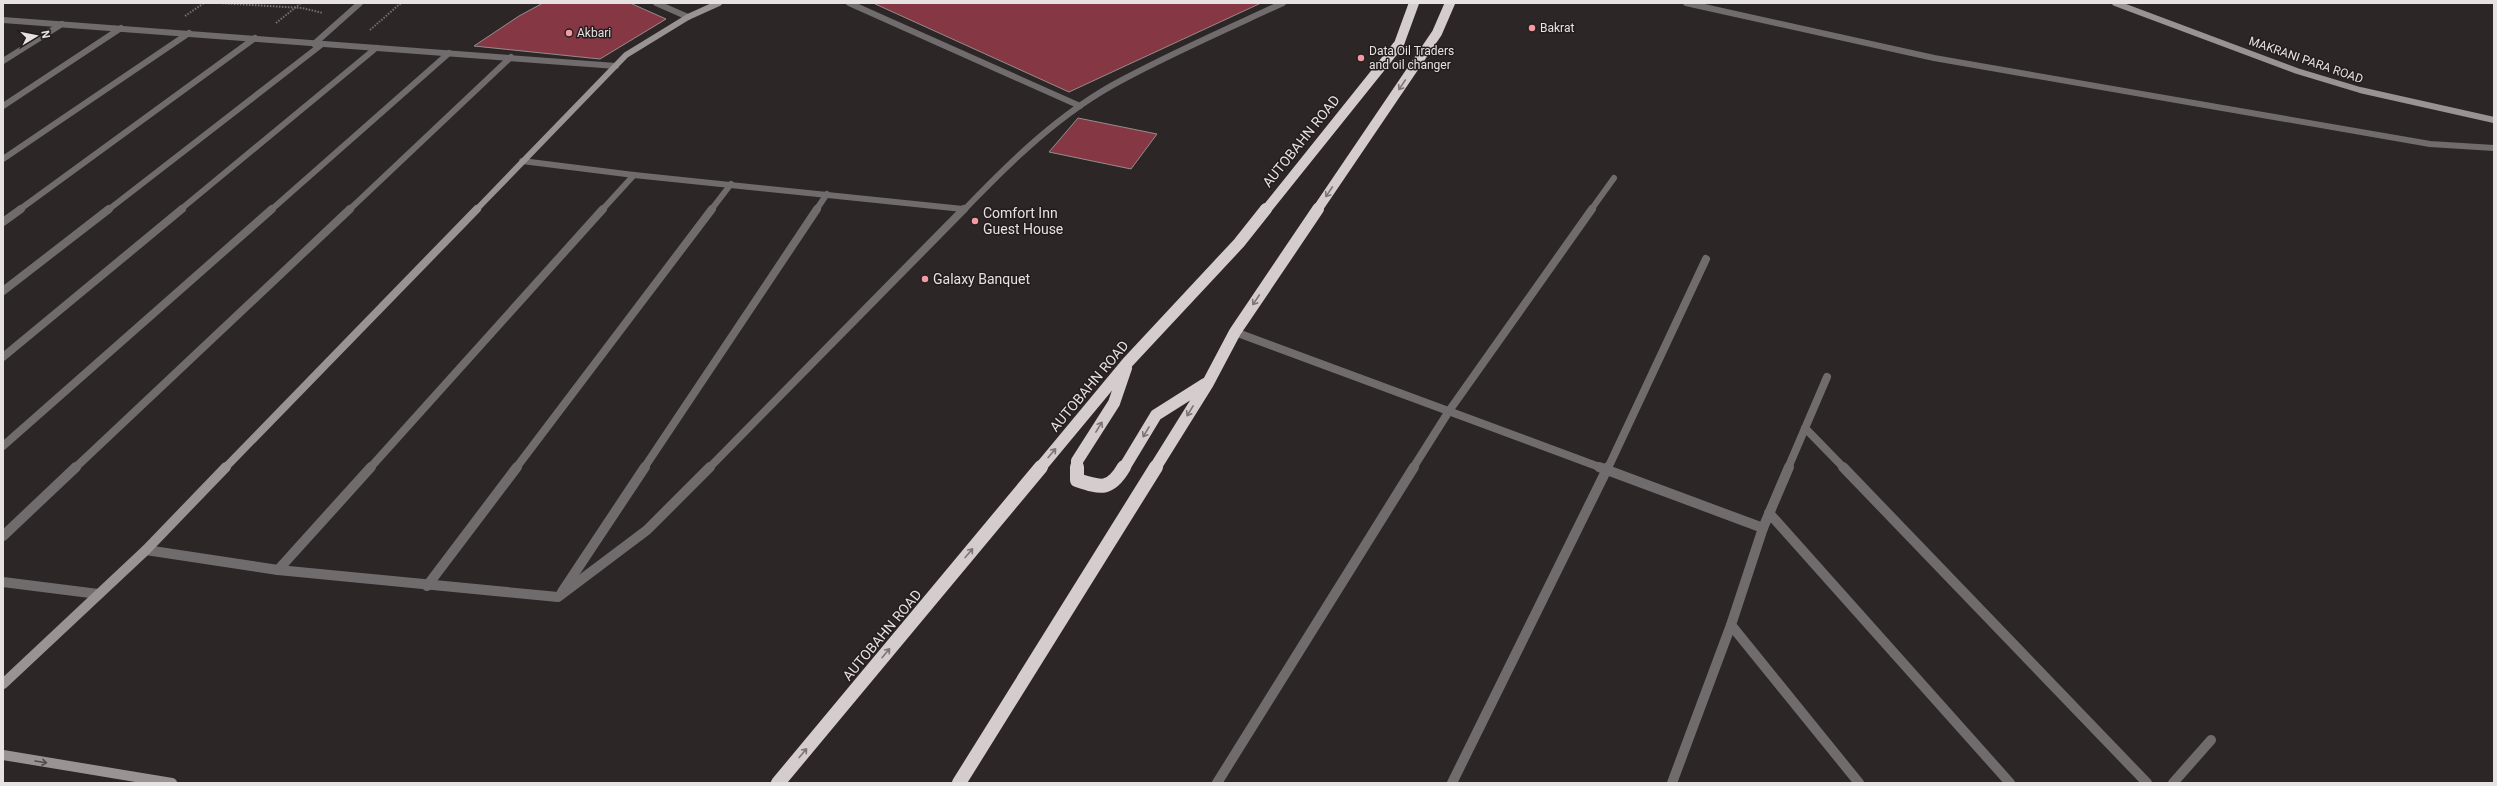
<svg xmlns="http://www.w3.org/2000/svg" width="2497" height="786" font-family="Roboto,sans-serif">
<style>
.building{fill:#853844;stroke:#958d8d}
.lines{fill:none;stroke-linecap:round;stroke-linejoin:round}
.path{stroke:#767071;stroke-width:2;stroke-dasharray:1.5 1.5;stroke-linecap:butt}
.lane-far2{stroke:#706c6d;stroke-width:6}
.lane-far1{stroke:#706c6d;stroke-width:8}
.lane{stroke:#706c6d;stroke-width:10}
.street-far2{stroke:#706c6d;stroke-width:6}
.street-far1{stroke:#706c6d;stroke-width:8}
.street{stroke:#706c6d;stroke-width:10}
.secondary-far2{stroke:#999394;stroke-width:6}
.secondary-far1{stroke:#999394;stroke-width:8}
.secondary{stroke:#999394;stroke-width:10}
.highway-far2{stroke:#d5cccd;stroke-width:10}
.highway-far1{stroke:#d5cccd;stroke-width:12}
.highway{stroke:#d5cccd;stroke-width:14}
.oneway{stroke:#7c7475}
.oneway2{stroke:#524c4d}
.poi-dot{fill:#f49aa3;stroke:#231d1d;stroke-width:1.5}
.labels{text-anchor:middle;stroke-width:3;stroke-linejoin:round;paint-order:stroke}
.far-poi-label{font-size:12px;fill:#e7e2e2;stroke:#231d1d;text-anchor:start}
.far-street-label{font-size:12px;fill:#e7e2e2;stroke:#231d1d}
.street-label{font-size:14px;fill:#e7e2e2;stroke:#231d1d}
.poi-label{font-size:14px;fill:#e7e2e2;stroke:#231d1d;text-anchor:start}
</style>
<rect width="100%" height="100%" fill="#2d2627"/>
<g class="building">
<polygon points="543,3 630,3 666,19 600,59 474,46 519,16"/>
<polygon points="873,3 1261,3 1069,92"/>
<polygon points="1078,118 1157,134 1131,169 1049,152"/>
</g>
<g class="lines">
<g class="path">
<polyline points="219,3 302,8 323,13"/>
<polyline points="185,16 204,3"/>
<polyline points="276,23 301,3"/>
<polyline points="370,30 401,3"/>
</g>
<g class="lane-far2">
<polyline points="849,3 1080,106"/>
<polyline points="522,161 634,175 963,209"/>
</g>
<polyline class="lane-far1" points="1805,428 1844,468"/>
<g class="lane">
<polyline points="1843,467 2147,783"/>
<polyline points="1769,513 2010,783"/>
</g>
<g class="street-far2">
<polyline points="656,3 688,17"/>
<polyline points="1686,3 1934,58 2430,144 2494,148"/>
<polyline points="3,20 616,66"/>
<polyline points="314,44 360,3"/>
<polyline points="3,61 62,24"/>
<polyline points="3,106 121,28"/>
<polyline points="3,159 189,33"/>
<polyline points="19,210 255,38"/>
<polyline points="108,210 321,45"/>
<polyline points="180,210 376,48"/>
<polyline points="271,210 449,53"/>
<polyline points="349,210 511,57"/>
<polyline points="602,210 634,175"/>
<polyline points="711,210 731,184"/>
<polyline points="816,210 827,194"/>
<path d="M964,210C1011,161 1061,112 1122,80C1174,52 1229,28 1283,3"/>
<polyline points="1591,210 1614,178"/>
</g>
<g class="street-far1">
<polyline points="3,222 21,209"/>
<polyline points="3,291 109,209"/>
<polyline points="1235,332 1602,468"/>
<polyline points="3,357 182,209"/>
<polyline points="3,446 272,209"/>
<polyline points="75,468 350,209"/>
<polyline points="370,468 603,209"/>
<polyline points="516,468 712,209"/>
<polyline points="644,468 817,209"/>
<polyline points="709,468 964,209"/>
<polyline points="1413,468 1449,411 1592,209"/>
<polyline points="1608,468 1706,259"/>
<polyline points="1788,468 1827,377"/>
</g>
<g class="street">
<polyline points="1599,467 1763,528 1731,625 1859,783"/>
<polyline points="1763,528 1789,467"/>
<polyline points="3,536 76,467"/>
<polyline points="146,550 278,570 558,597 647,530 710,467"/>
<polyline points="278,570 371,467"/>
<polyline points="3,582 98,594"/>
<polyline points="427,586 517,467"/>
<polyline points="562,592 645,467"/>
<polyline points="1217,783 1414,467"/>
<polyline points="1452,783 1608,467"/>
<polyline points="1672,783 1731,625"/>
<polyline points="2173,783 2211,740"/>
</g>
<g class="secondary-far2">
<polyline points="2115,3 2297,71 2360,90 2494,120"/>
<polyline points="476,210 626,55 688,17 719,3"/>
</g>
<polyline class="secondary-far1" points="225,468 477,209"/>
<g class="secondary">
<polyline points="3,684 146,550 226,467"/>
<polyline points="3,755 172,783"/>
</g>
<g class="highway-far2">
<polyline points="1266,210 1399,44 1414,3"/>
<polyline points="1317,210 1437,33 1450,3"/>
</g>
<g class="highway-far1">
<polyline points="1040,468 1128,362 1239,243 1266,209"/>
<polyline points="1077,468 1077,461 1114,403 1126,368"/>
<polyline points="1124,468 1156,415 1205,384"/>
<polyline points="1155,468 1208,383 1235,332 1318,209"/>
</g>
<g class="highway">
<path d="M1077,467V480C1101,488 1110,491 1124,467"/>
<polyline points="778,783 1041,467"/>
<polyline points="959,783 1156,467"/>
</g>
</g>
<defs><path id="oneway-shaft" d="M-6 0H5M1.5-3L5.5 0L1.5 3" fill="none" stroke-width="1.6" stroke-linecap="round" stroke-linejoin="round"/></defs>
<g class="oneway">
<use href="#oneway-shaft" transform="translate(1402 85) rotate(124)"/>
<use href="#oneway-shaft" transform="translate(1329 192) rotate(124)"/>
<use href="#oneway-shaft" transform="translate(1256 300) rotate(124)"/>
<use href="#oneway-shaft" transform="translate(1190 411) rotate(122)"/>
<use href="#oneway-shaft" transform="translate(1099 427) rotate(-58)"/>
<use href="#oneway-shaft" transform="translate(1146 432) rotate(121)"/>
<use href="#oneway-shaft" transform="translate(1052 453) rotate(-50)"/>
<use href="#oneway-shaft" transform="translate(969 553) rotate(-50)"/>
<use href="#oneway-shaft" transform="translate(886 653) rotate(-50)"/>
<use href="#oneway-shaft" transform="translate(803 753) rotate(-50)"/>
</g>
<use class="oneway2" href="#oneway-shaft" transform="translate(41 762) rotate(9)"/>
<g class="poi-dot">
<circle cx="1532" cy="28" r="4"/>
<circle cx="569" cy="33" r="4"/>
<circle cx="1361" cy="58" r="4"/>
<circle cx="975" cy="221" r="4"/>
<circle cx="925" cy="279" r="4"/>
</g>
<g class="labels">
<g class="far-poi-label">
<text x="1540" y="32">Bakrat</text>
<text x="577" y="37">Akbari</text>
<text x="1369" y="55">Data Oil Traders<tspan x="1369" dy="14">and oil changer</tspan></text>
</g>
<g class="far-street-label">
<text transform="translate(2306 60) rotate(19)" y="4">MAKRANI PARA ROAD</text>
</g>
<g class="street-label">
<text transform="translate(1301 141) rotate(-51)" y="5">AUTOBAHN ROAD</text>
<text transform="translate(1089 386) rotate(-50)" y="5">AUTOBAHN ROAD</text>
<text transform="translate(882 635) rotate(-50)" y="5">AUTOBAHN ROAD</text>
</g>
<g class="poi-label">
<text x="983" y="218">Comfort Inn<tspan x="983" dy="16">Guest House</tspan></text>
<text x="933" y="284">Galaxy Banquet</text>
</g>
</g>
<rect width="2497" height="786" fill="none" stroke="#e7e2e2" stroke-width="8"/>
<g transform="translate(36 36) rotate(80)" stroke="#231d1d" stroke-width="3" paint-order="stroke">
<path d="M0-3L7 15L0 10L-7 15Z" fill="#e7e2e2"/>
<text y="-6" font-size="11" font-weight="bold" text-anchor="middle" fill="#e7e2e2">N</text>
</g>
</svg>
